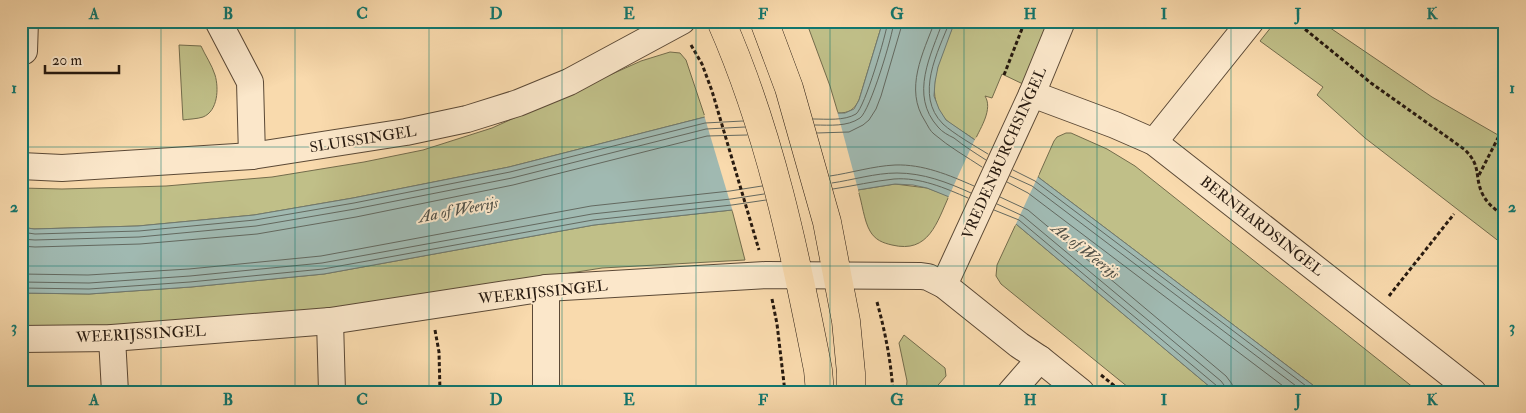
<svg xmlns="http://www.w3.org/2000/svg" width="1526" height="413" font-family="'IM FELL Double Pica',serif">
<style>
.green{fill:#c0bf88;stroke:#736c4c}
.water{fill:#a0b9b1;stroke:#6f7970}
.pier{fill:#f9daad}
.lines{fill:none;stroke-linecap:round;stroke-linejoin:round}
.shore{stroke:#636960;stroke-width:1}
.minor-casing{stroke:#5b4936;stroke-width:28}
.major-casing{stroke:#26190f;stroke-width:29}
.path{stroke:#26190f;stroke-width:3;stroke-dasharray:4 2.5;stroke-linecap:butt}
.minor{stroke:#fbe7ca;stroke-width:26}
.major{stroke:#f9daad;stroke-width:28}
.grid{fill:none;stroke:#0f766e;stroke-width:1;stroke-opacity:0.55}
.labels{text-anchor:middle;stroke-width:4;stroke-linejoin:round;paint-order:stroke}
.street-label{font-size:15px;fill:#26190f;stroke:#fbe7ca}
.water-label{font-size:16px;font-style:italic;fill:#515148;stroke:#fbe7ca}
.neatline{fill:none;stroke:#0f766e;stroke-width:2}
.grid-label{font-size:16px;text-anchor:middle;font-weight:bold;fill:#0f766e}
</style>
<rect width="100%" height="100%" fill="#f9daad"/>
<filter id="stains"><feTurbulence type="fractalNoise" baseFrequency=".004" numOctaves="4"/><feColorMatrix values="0 0 0 0 .2 0 0 0 0 .09 0 0 0 0 .02 0 0 0 .5 -.17"/></filter>
<radialGradient id="worn" r=".72"><stop offset=".6" stop-color="#630" stop-opacity="0"/><stop offset="1" stop-color="#630" stop-opacity=".3"/></radialGradient>
<g class="green">
<path d="M806,21H883L859,100C854,110 849,113 838,113L830,86Z"/>
<path d="M955,21H1049L1025,85L1002,74L992,98L985,96C993,109 981,127 975,140C966,133 954,127 946,120C920,92 944,50 955,21Z"/>
<polygon points="1276,21 1320,21 1432,97 1505,139 1505,246 1365,138 1317,95 1323,87 1260,41"/>
<path d="M179,45L201,46C205,55 212,65 215,75C219,88 218,111 203,117C197,119 189,119 183,120Z"/>
<polygon points="670,52 680,53 686,60 705,117 509,167 353,198 254,215 138,226 34,229 21,227 21,188 62,189 166,186 272,177 364,162 423,150 492,128 641,61"/>
<polygon points="1066,133 1071,133 1107,149 1135,166 1419,392 1322,392 1038,177 1054,141 1057,137"/>
<path d="M895,184L927,188L949,196C937,222 929,254 892,245C883,243 875,240 870,231C864,221 862,202 858,190Z"/>
<polygon points="732,210 745,260 602,268 331,311 21,332 21,293 89,294 191,287 324,274 594,225"/>
<polygon points="1016,224 1216,392 1134,392 1001,284 996,276 997,265"/>
<polygon points="904,335 945,368 946,376 932,392 906,392 907,381 899,343"/>
</g>
<polygon class="water" points="883,21 955,21 938,67 935,82 934,96 939,109 946,120 975,140 1011,163 1038,177 1322,392 1216,392 1016,224 927,188 913,185 895,184 732,210 594,225 324,274 191,287 89,294 21,293 21,227 34,229 138,226 254,215 353,198 509,167 705,117 845,113 854,109 859,100"/>
<g class="pier">
<polygon points="837,111 859,193 733,212 704,115"/>
<polygon points="976,137 1012,161 1039,174 1015,226 948,198"/>
</g>
<g class="lines">
<g class="shore">
<path d="M935,21C923,53 904,89 925,121C928,126 930,131 934,134C949,147 967,157 982,167"/>
<path d="M943,21C931,55 909,95 938,127C942,132 948,135 954,138C964,146 975,153 986,160"/>
<path d="M950,21C938,52 914,95 943,124C954,134 975,146 988,154"/>
<path d="M813,119C827,119 844,121 856,114C865,107 886,35 888,21"/>
<path d="M815,125C830,125 847,127 860,118C870,111 893,35 894,21"/>
<polyline points="817,133 849,132 863,125 869,120 876,109 881,96 901,28 901,21"/>
<polyline points="1013,170 1035,181 1314,392"/>
<path d="M830,176C851,173 873,166 895,165C923,164 949,175 974,186"/>
<polyline points="1010,176 1032,186 1304,392"/>
<polyline points="1007,182 1028,193 1291,392"/>
<path d="M832,183C853,180 875,173 897,173C923,173 947,182 971,193"/>
<path d="M833,189C853,186 874,181 894,179C920,177 945,188 968,198"/>
<polyline points="1000,197 1028,210 1226,376 1232,384 1233,392"/>
<polyline points="997,204 1023,216 1221,381 1224,385 1225,392"/>
<polyline points="994,210 1019,220 1217,386 1219,392"/>
<polyline points="21,232 35,234 139,231 255,220 354,203 510,172 705,123 743,121"/>
<polyline points="21,239 35,240 139,237 256,226 355,209 512,178 706,129 745,127"/>
<polyline points="21,246 35,247 140,244 257,234 356,217 513,185 707,136 747,135"/>
<polyline points="21,274 88,275 189,269 321,256 591,206 730,191 762,186"/>
<polyline points="21,282 89,283 190,276 322,263 592,214 731,199 764,194"/>
<polyline points="21,288 89,289 190,282 323,269 593,220 732,205 766,200"/>
</g>
<defs>
<g id="minor">
<polyline points="218,21 250,82 252,156"/>
<polyline points="24,51 25,21"/>
<polyline points="1032,94 1115,125 1154,142 1473,392"/>
<polyline points="1154,142 1251,21"/>
<polyline points="21,166 62,168 252,156 406,132 467,119 518,103 569,82 682,21"/>
<polyline points="944,285 1032,94 1062,21"/>
<polyline points="546,288 546,392"/>
<polyline points="330,321 332,392"/>
<polyline points="112,338 115,392"/>
<polyline points="21,339 112,338 330,321 546,288 766,275 921,276 928,277 944,285 1019,345 1040,359 1081,392"/>
<polyline points="1011,392 1040,359"/>
</g>
<g id="major">
<path d="M721,21C770,132 795,252 818,370L820,392"/>
<polyline points="764,21 789,88 827,222 846,321 851,373 851,392"/>
</g>
</defs>
<use href="#minor" class="minor-casing"/>
<use href="#major" class="major-casing"/>
<g class="path">
<path d="M1295,21L1371,83L1464,149C1482,166 1474,175 1482,193C1487,204 1496,210 1505,217"/>
<polyline points="691,45 702,64 712,91 759,250"/>
<polyline points="1004,75 1025,21"/>
<polyline points="1479,175 1499,136 1505,131"/>
<polyline points="1389,296 1454,214"/>
<polyline points="772,299 777,324 785,392"/>
<path d="M877,302C885,331 891,361 893,392"/>
<polyline points="435,330 439,352 440,392"/>
<polyline points="1101,375 1122,392"/>
</g>
<use href="#minor" class="minor"/>
<use href="#major" class="major"/>
</g>
<path class="grid" d="M161,21V392M295,21V392M429,21V392M562,21V392M696,21V392M830,21V392M964,21V392M1097,21V392M1231,21V392M1365,21V392M21,147H1505M21,266H1505"/>
<g class="labels">
<g class="street-label">
<text transform="translate(363 139) rotate(-9)" y="5">SLUISSINGEL</text>
<text transform="translate(1004 153) rotate(-66)" y="5">VREDENBURCHSINGEL</text>
<text transform="translate(1262 226) rotate(38)" y="5">BERNHARDSINGEL</text>
<text transform="translate(543 292) rotate(-6)" y="5">WEERIJSSINGEL</text>
<text transform="translate(141 334) rotate(-3)" y="5">WEERIJSSINGEL</text>
</g>
<g class="water-label">
<text transform="translate(458 209) rotate(-11)" y="6">Aa of Weerijs</text>
<text transform="translate(1086 250) rotate(38)" y="6">Aa of Weerijs</text>
</g>
</g>
<rect width="1526" height="413" fill="none" stroke="#f9daad" stroke-width="55"/>
<path d="M45 65v8h74v-8" fill="none" stroke="#26190f" stroke-width="2.5"/>
<text x="52" y="65" font-size="15" fill="#26190f" stroke="#fbe7ca" stroke-width="4" paint-order="stroke">20 m</text>
<rect x="28" y="28" width="1470" height="358" class="neatline"/>
<g class="grid-label">
<text x="94" y="19">A</text>
<text x="228" y="19">B</text>
<text x="362" y="19">C</text>
<text x="496" y="19">D</text>
<text x="629" y="19">E</text>
<text x="763" y="19">F</text>
<text x="897" y="19">G</text>
<text x="1030" y="19">H</text>
<text x="1164" y="19">I</text>
<text x="1298" y="19">J</text>
<text x="1432" y="19">K</text>
<text x="14" y="93">1</text>
<text x="1512" y="93">1</text>
<text x="14" y="212">2</text>
<text x="1512" y="212">2</text>
<text x="14" y="332">3</text>
<text x="1512" y="332">3</text>
<text x="94" y="405">A</text>
<text x="228" y="405">B</text>
<text x="362" y="405">C</text>
<text x="496" y="405">D</text>
<text x="629" y="405">E</text>
<text x="763" y="405">F</text>
<text x="897" y="405">G</text>
<text x="1030" y="405">H</text>
<text x="1164" y="405">I</text>
<text x="1298" y="405">J</text>
<text x="1432" y="405">K</text>
</g>
<rect width="100%" height="100%" filter="url(#stains)"/>
<rect width="100%" height="100%" fill="url(#worn)"/>
</svg>
